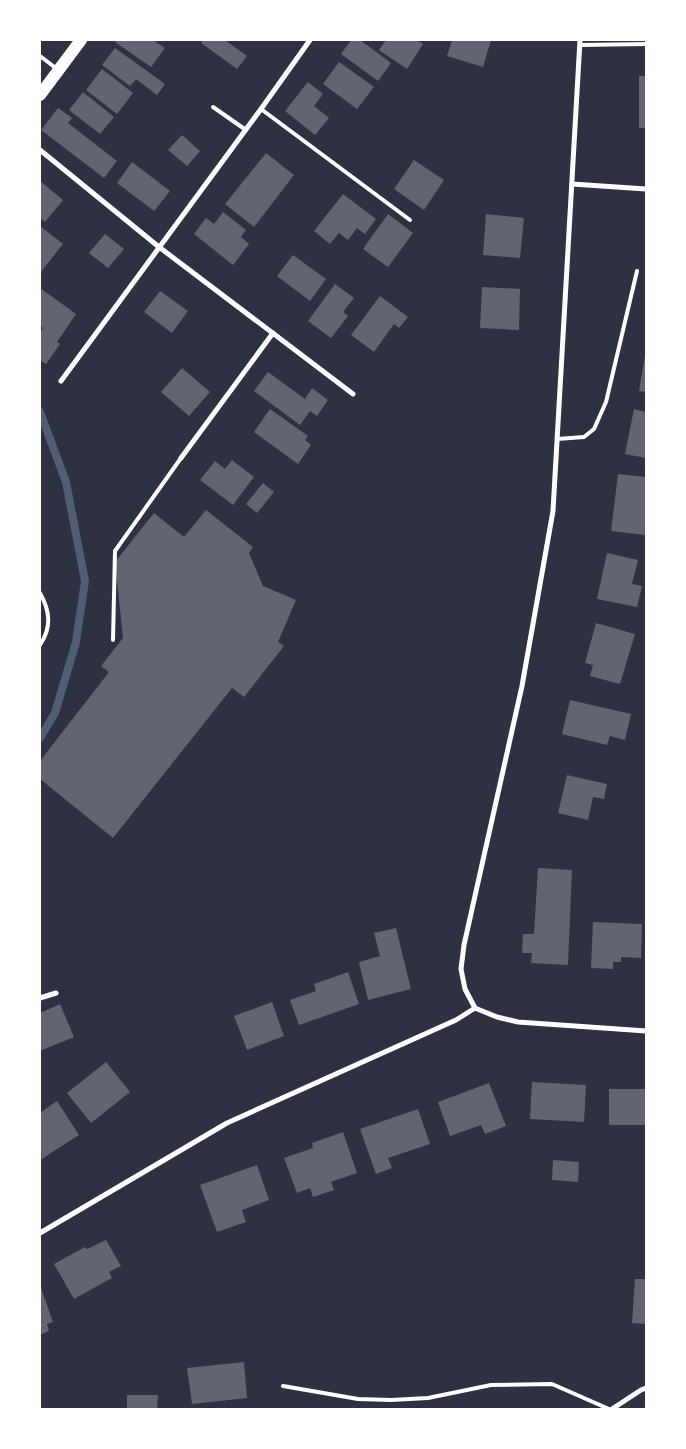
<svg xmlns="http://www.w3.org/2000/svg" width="686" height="1449" font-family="Quicksand,sans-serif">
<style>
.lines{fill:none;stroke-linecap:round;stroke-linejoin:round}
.stream{stroke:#4f5d75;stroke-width:8}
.building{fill:#626471}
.service{stroke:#fff;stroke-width:4}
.minor{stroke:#fff;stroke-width:5}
.primary{stroke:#fff;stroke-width:12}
</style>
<rect width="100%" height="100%" fill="#2d3142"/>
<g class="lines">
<polyline class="stream" points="40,412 66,482 85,581 76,642 55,713 40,738"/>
</g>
<g class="building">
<polygon points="117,40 153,40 165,48 151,67 115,42"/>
<polygon points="203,40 225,40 247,56 237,69 201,43"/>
<polygon points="351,40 360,40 391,63 378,81 341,54"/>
<polygon points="386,40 417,40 423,44 407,69 379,50"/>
<polygon points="452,40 491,40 483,67 447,56"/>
<polygon points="115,48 165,84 157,95 136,79 130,86 102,65"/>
<polygon points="339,62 374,87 357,109 323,84"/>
<polygon points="102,69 133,93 117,114 86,90"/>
<rect x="639" y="76" width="7" height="52"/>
<polygon points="308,82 323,94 314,106 329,118 315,135 285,111"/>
<polygon points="83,92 114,117 100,134 69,110"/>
<polygon points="58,108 72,118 68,123 117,161 104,178 41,130"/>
<polygon points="182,135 200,151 187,166 168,150"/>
<polygon points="266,153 294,175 254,227 225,204"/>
<polygon points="414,160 444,180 424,210 394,189"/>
<polygon points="132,162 170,191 154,211 117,183"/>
<polygon points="40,181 63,200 45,222 40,218"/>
<polygon points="343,194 376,219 365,234 357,228 348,240 339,233 330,244 314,231"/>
<polygon points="223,212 246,230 241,237 249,244 233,265 194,234 206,218 214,224"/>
<polygon points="388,214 413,233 388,267 363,249"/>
<polygon points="486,214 524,218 520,258 483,255"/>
<polygon points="40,226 63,244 40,273"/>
<polygon points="105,234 124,249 108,268 89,253"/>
<polygon points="293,255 326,279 310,301 277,276"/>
<polygon points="335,284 354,298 343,312 348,316 331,338 308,321"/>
<polygon points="482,287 520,289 519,330 480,328"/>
<polygon points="40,288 76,314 57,342 60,344 46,364 40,360 40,332 43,328 40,326"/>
<polygon points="160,291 188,311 172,333 144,312"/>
<polygon points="380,296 408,317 399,328 394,324 374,352 351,335"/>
<polygon points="645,355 646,355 646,392 639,391"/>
<polygon points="182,368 210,392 189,416 161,392"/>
<polygon points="268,372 305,399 312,388 328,400 317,416 310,411 300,425 254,391"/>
<polygon points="270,409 308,436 305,440 311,445 298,464 254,432"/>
<polygon points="634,409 646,412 646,458 625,454"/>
<polygon points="232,460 254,477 233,505 200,480 215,461 225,469"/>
<polygon points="618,474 646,477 645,535 611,531"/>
<polygon points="263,483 274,492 257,513 246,504"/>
<polygon points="206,510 253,547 249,553 263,586 296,600 278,642 284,646 244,697 232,688 113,838 40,779 40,761 109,672 101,666 123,638 115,562 154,513 184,537"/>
<polygon points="607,553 638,560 632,584 642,586 637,607 597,599"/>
<polygon points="596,623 635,634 620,684 590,676 593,665 585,663"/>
<polygon points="570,700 631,714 625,740 610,736 607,745 562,734"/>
<polygon points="567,775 607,784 604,799 593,797 588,820 558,813"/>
<polygon points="538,868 572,870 568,965 531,963 532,953 522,953 523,934 534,934"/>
<polygon points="593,922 642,924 641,958 621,957 621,962 613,962 613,969 591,968"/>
<polygon points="396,928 411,989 368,1000 359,962 380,956 374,933"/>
<polygon points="348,972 359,1004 299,1025 290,1000 316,991 314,984"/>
<polygon points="272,1002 284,1036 247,1050 234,1016"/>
<polygon points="60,1004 74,1037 40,1051 40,1013"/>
<polygon points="106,1062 130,1092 91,1123 67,1093"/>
<polygon points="532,1082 586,1085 584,1122 530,1119"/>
<polygon points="489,1083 506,1126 485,1134 481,1125 450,1136 438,1102"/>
<rect x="609" y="1089" width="37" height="36"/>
<polygon points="57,1101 79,1135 40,1160 40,1113"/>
<polygon points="418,1109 430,1144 388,1158 392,1168 376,1174 360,1129"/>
<polygon points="343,1132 357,1173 331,1182 334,1190 313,1197 310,1188 297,1193 284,1158 313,1148 312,1143"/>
<polygon points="553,1160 579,1162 578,1182 552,1180"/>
<polygon points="257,1165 269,1200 242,1210 246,1222 217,1232 200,1185"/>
<polygon points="106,1240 121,1266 109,1272 112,1278 74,1299 54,1264 85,1247 87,1249"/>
<polygon points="635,1279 646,1279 646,1324 632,1323"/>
<polygon points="40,1285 53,1322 47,1324 49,1331 40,1335"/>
<polygon points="244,1362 247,1398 192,1404 187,1368"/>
<polygon points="127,1395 158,1395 157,1409 127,1409"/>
</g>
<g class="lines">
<g class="service">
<polyline points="580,45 646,44"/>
<polyline points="40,56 57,69"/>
<polyline points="213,107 246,130"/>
<polyline points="261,109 410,220"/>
<polyline points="557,439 584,437 594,429 606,402 637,271"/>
<path d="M40,593C50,611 52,627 40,645"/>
<polyline points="113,640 115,551 181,458"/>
<polyline points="283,1386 358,1399 391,1400 428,1398 491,1385 552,1384 609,1409"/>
</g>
<g class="minor">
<polyline points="580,40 553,511 522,686 464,945 461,969 465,989 475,1008 497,1017 518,1022 646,1031"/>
<polyline points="40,150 159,247 353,394"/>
<polyline points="572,184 646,189"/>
<polyline points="61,381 261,109 310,40"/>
<polyline points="181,458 273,333"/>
<polyline points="40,998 56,993"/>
<polyline points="40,1233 227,1123 456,1020 475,1008"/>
<polyline points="612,1409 641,1390 646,1388"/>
</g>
<polyline class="primary" points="40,95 81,40"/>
</g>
<rect width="686" height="1449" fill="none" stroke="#ffffff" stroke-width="82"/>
</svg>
